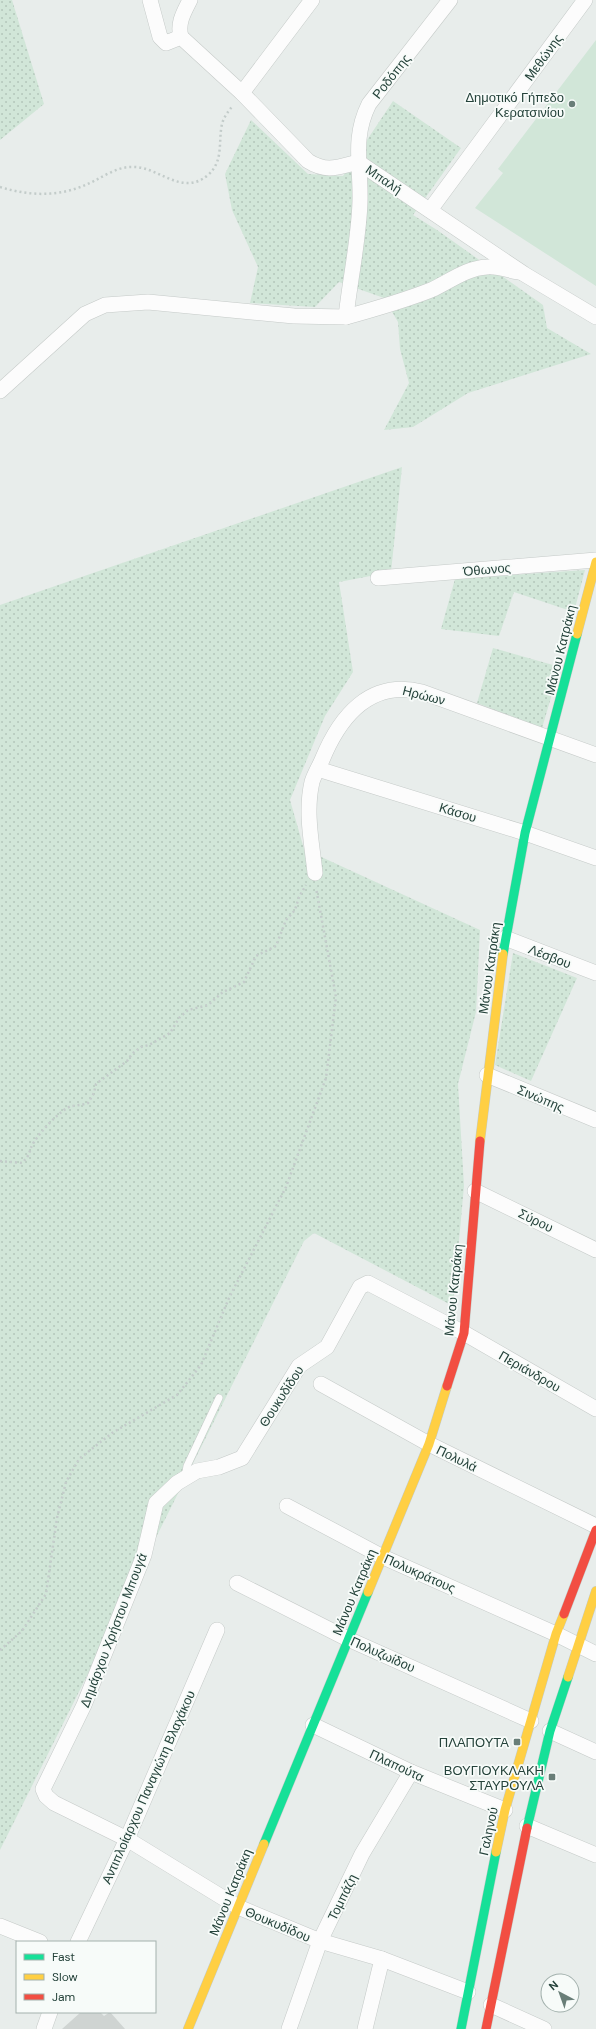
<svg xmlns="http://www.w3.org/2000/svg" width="596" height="2029" font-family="'DM Sans',sans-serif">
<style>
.grass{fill:url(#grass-dots)}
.pitch{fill:#d1e6d8}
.building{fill:#cfd4d2}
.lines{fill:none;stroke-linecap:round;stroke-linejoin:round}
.lane-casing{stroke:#c5cac8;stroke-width:8}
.street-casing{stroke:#c5cac8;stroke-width:16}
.fast-casing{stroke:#c3cbc8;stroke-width:10}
.slow-casing{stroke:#c3cbc8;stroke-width:10}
.jam-casing{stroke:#c3cbc8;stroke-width:10}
.path{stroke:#c3ccca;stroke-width:2.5;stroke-dasharray:2 3;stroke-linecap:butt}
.lane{stroke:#fcfcfc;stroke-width:7}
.street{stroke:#fcfcfc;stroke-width:15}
.fast{stroke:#16e098;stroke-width:9}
.slow{stroke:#ffcf43;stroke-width:9}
.jam{stroke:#f24e42;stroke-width:9}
.poi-dot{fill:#697e78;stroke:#f7fbf9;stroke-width:1.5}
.labels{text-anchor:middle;stroke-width:3.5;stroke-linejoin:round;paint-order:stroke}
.street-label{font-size:13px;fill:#24423a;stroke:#f7fbf9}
.poi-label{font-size:13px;fill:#24423a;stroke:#f7fbf9;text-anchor:end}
</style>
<defs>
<pattern id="grass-dots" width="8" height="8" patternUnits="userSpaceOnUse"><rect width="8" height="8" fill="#d1e6d8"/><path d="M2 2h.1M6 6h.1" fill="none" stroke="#b3c6ba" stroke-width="1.8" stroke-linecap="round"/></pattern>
</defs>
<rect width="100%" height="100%" fill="#e8edeb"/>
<g class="grass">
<polygon points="0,0 12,0 44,104 0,140"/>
<polygon points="393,101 461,148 413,215 437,230 543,305 547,328 591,354 468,393 413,427 384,430 409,383 400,349 398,322 384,298 339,282 315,307 250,303 258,267 232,210 225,174 251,120 308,174 343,176"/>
<polygon points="402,467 391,572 339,582 353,672 325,716 290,800 304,849 480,930 476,1012 458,1084 464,1186 453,1306 314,1233 304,1241 0,1850 0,605"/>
<polygon points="585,570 574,612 514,592 499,636 441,629 455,579"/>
<polygon points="493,648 560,667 542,728 477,703"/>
<polygon points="513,953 577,978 531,1081 495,1065"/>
</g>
<polygon class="pitch" points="596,40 596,286 475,208 503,173 498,169"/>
<polygon class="building" points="81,2012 100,2012 104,2016 110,2012 125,2029 62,2029"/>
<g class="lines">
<defs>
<polyline id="lane" points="185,1477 187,1466 219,1398"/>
<g id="street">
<path d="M150,0L160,37L166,43L181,37L242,93L308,161C327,173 338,167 358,162L524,274L596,317"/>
<path d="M450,0L369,104C352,138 361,165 360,201C359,239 350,279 346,317C375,309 403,301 431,290C449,282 466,268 487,267C497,266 508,270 518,272"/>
<path d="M181,37C177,23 184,12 190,0"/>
<polyline points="242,93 312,0"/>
<polyline points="430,210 585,0"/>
<polyline points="0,391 85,314 105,305 148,302 294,316 346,317"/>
<polyline points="378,578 596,560"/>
<polyline points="318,769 525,833 596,858"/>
<path d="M315,873C312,844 305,812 312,782C314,775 319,767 322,760C340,716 370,679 422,692L596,755"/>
<polyline points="505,938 596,973"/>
<polyline points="487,1075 596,1120"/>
<polyline points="475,1191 596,1250"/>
<polyline points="321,1384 429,1444 596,1526"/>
<polyline points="287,1506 383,1557 556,1634 596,1654"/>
<polyline points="237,1583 348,1639 531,1721"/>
<polyline points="313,1725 411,1772 505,1810"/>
<polyline points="550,1731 596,1752"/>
<polyline points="527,1826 596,1855"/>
<polyline points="0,1926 40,1942"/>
<polyline points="78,1942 127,1839 217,1630"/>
<polyline points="468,1992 382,1959 320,1941 238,1907 127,1839 54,1803 46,1796 43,1789 84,1705 144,1555 156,1503 177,1483 197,1471 219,1467 242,1458 299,1366 327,1347 360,1287 368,1283 464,1333 596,1409"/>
<polyline points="491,2005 544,2029"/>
<polyline points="44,2029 50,2012"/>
<polyline points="289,2029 320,1941 362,1854 411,1772"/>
<polyline points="365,2029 382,1959"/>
</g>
<g id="fast">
<polyline points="503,954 525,833 577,634"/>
<polyline points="527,1828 550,1731 568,1677"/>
<polyline points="264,1844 368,1592"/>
<polyline points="461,2029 496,1852"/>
</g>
<g id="slow">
<polyline points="577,634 596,562"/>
<polyline points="480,1141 503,954"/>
<polyline points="368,1592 429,1444 447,1386"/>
<polyline points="568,1677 596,1591"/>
<polyline points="496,1852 505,1810 556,1634 564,1614"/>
<polyline points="188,2029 264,1844"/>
</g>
<g id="jam">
<polyline points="447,1386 464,1333 480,1141"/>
<polyline points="564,1614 596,1530"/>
<polyline points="486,2029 527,1828"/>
</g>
</defs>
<use href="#lane" class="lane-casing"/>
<use href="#street" class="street-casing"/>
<use href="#fast" class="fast-casing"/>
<use href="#slow" class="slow-casing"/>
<use href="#jam" class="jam-casing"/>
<g class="path">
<path d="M0,187C33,197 63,197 94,181C106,175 119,166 134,167C159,167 182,197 208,175C224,161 218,142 222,124C224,116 229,111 233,105"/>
<path d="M0,1161L22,1163C32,1153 28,1151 34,1142C40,1132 62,1108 72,1106C78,1105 83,1105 88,1103L94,1093L96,1084L127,1061L132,1054L141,1047L149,1045L170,1033L179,1018L188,1010L208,1005L223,992L244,982L256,956L276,946L286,920L295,910L299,897L306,885"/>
<polyline points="0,1650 22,1631 46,1594 57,1518 66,1482 79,1459 112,1433 177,1395 201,1365 229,1298 286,1187 326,1078 336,997 316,888"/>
</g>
<use href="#lane" class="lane"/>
<use href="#street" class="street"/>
<use href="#fast" class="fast"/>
<use href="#slow" class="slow"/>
<use href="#jam" class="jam"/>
</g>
<g class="poi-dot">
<circle cx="572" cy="104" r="4"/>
<rect x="513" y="1738" width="8" height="8" rx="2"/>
<rect x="548" y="1773" width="8" height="8" rx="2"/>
</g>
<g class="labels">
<g class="street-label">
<text transform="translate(543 57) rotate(-54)" y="5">Μεθώνης</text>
<text transform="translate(391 76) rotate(-52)" y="5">Ροδόπης</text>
<text transform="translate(384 179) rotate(34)" y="5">Μπαλή</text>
<text transform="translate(487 569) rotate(-5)" y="5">Όθωνος</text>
<text transform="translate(560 650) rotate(-76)" y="5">Μάνου Κατράκη</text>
<text transform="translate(424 695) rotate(14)" y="5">Ηρώων</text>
<text transform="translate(458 812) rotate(17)" y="5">Κάσου</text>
<text transform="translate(550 956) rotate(21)" y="5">Λέσβου</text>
<text transform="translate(489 968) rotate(-82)" y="5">Μάνου Κατράκη</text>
<text transform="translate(541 1098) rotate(23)" y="5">Σινώπης</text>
<text transform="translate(536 1220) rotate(26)" y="5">Σύρου</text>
<text transform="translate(453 1290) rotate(-84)" y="5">Μάνου Κατράκη</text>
<text transform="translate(530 1371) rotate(30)" y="5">Περιάνδρου</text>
<text transform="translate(281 1396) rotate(-57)" y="5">Θουκυδίδου</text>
<text transform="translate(457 1458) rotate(26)" y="5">Πολυλά</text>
<text transform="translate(420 1573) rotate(24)" y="5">Πολυκράτους</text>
<text transform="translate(354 1592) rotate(-67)" y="5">Μάνου Κατράκη</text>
<text transform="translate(113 1630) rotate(-69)" y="5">Δημάρχου Χρήστου Μπουγά</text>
<text transform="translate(383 1654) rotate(24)" y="5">Πολυζωίδου</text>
<text transform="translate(397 1765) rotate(25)" y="5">Πλαπούτα</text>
<text transform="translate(148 1787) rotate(-66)" y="5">Αντιπλοίαρχου Παναγιώτη Βλαχάκου</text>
<text transform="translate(488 1831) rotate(-78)" y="5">Γαληνού</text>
<text transform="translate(230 1892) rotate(-68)" y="5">Μάνου Κατράκη</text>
<text transform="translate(342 1897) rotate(-64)" y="5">Τομπάζη</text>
<text transform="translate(278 1924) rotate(23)" y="5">Θουκυδίδου</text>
</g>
<g class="poi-label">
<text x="564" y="102">Δημοτικό Γήπεδο<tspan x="564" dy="15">Κερατσινίου</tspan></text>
<text x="509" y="1747">ΠΛΑΠΟΥΤΑ</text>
<text x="544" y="1775">ΒΟΥΓΙΟΥΚΛΑΚΗ<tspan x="544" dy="15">ΣΤΑΥΡΟΥΛΑ</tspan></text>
</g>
</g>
<rect x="16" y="1941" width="140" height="72" fill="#f7fbf9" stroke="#a3b1ad"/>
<rect x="24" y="1954" width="20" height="6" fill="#16e098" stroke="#a3b1ad"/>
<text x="52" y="1961" font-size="12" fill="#24423a">Fast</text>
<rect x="24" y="1974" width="20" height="6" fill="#ffcf43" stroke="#a3b1ad"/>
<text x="52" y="1981" font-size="12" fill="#24423a">Slow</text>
<rect x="24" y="1994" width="20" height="6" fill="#f24e42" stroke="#a3b1ad"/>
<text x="52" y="2001" font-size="12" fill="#24423a">Jam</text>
<g transform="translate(560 1993) rotate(319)"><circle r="19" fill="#f7fbf9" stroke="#a3b1ad"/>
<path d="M0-3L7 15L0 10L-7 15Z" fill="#697e78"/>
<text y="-6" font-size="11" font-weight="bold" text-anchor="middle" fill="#24423a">N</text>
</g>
</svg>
